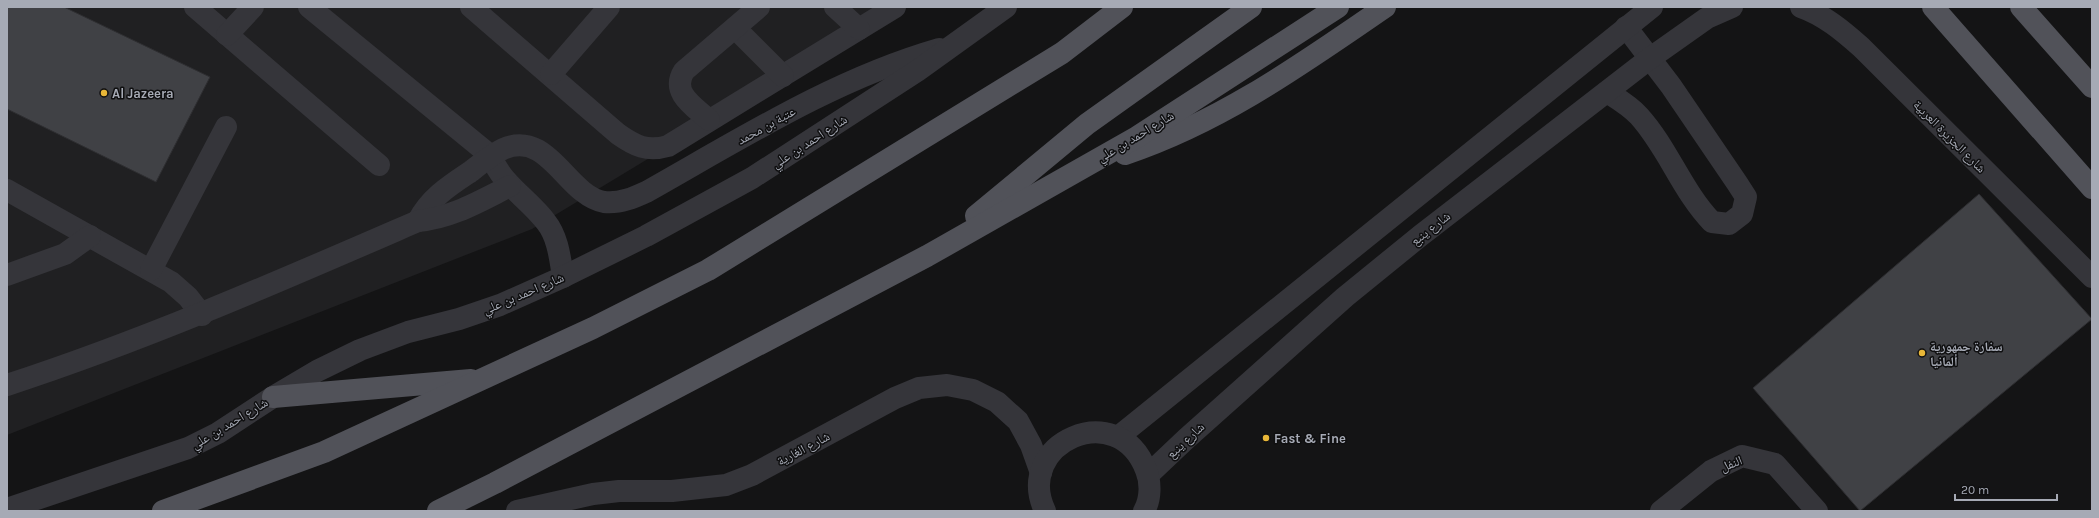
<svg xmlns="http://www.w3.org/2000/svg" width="2099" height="518" font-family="Karla,'Noto Naskh Arabic',sans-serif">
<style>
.built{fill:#202022}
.building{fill:#404145;stroke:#2e2e31}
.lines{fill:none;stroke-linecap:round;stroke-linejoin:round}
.minor{stroke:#35353a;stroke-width:22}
.major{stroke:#515259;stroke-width:22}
.poi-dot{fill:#e9b738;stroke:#0f0f10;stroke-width:1.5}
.labels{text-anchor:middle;stroke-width:3;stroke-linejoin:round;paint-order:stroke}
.poi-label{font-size:13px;font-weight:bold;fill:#a6aab5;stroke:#0f0f10;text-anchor:start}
.street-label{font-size:13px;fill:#a6aab5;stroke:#0f0f10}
</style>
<rect width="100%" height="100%" fill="#141415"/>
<polygon class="built" points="7,7 899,7 532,229 7,435"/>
<g class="building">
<polygon points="7,7 64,7 210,77 156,182 7,109"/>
<polygon points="1979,194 2092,319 1860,511 1753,388"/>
</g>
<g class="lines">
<g class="minor">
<polyline points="195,7 379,165"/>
<path d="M309,7L491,156C502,185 528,198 546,222C558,237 560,258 563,277"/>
<path d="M471,7L618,134C635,146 647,152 668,146L895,7"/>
<polyline points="835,7 859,29"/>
<path d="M1801,7C1824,15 1843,31 1861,47L2092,277"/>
<polyline points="735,28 783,76"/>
<polyline points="227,35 253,7"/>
<polyline points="551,74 609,7"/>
<path d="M1607,92C1618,99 1630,106 1639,116C1668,148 1682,191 1712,222L1729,224L1742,214L1746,197L1737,183L1671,86L1626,27"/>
<path d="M709,120C695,107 670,93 684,71L759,7"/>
<polyline points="7,190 171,282 188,297 202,315"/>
<path d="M418,221C430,198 449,186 470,172C480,164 491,155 503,149C549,129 566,195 604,202C620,204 635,197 648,191C742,138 835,79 939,49"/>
<polyline points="151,270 226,127"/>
<polyline points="7,275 65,254 90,236"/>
<path d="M7,385C148,339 282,280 418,221C452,218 480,201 510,186"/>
<polyline points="1118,437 1652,7"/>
<polyline points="1148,475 1186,439 1345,297 1420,236 1649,59 1707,18 1732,7"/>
<polyline points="7,509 188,448 218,433 273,397 317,371 360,350 408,332 459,319 500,305 563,277 646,236 752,178 917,71 1006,7"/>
<polyline points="517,511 593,494 619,491 672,491 726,485 752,475 895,398 919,388 947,385 973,390 997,402 1018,421 1031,445 1041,473"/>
<path d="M1045,511C1013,443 1118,396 1146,470C1151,482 1151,499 1144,511"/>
<polyline points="1661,511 1711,471 1742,456 1775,464 1817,511"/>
</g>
<g class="major">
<polyline points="1933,7 2092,188"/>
<polyline points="2021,7 2092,87"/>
<path d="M1125,154C1221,122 1302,64 1385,7"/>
<polyline points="976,216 1087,124 1251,7"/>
<polyline points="273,397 471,380"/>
<polyline points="163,511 324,452 593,328 708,270 1062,53 1122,7"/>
<polyline points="438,511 495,483 927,256 1137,137 1338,7"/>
</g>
</g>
<g class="poi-dot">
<circle cx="104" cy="93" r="4"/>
<circle cx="1922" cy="353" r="4"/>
<circle cx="1266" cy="438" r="4"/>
</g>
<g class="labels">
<g class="poi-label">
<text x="112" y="98">Al Jazeera</text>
<text x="1930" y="351">سفارة جمهورية<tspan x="1930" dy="15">ألمانيا</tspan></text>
<text x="1274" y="443">Fast &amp; Fine</text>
</g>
<g class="street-label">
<text transform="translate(766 125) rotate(-29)" y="5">عتبة بن محمد</text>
<text transform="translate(1135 136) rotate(-31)" y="5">شارع احمد بن علي</text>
<text transform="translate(1950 136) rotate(45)" y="5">شارع الجزيرة العربية</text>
<text transform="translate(809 141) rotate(-33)" y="5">شارع احمد بن علي</text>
<text transform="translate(1430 228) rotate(-38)" y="5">شارع ينبع</text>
<text transform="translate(523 293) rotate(-23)" y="5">شارع احمد بن علي</text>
<text transform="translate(229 423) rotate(-31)" y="5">شارع احمد بن علي</text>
<text transform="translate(1185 440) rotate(-43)" y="5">شارع ينبع</text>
<text transform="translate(803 448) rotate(-28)" y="5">شارع الغارية</text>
<text transform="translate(1731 463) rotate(-21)" y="5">النفل</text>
</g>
</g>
<rect width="2099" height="518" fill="none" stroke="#a6aab5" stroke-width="16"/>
<path d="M1955 494v6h102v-6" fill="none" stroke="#a6aab5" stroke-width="2"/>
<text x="1961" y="494" font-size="12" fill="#a6aab5" stroke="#0f0f10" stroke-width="3" paint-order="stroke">20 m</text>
</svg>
